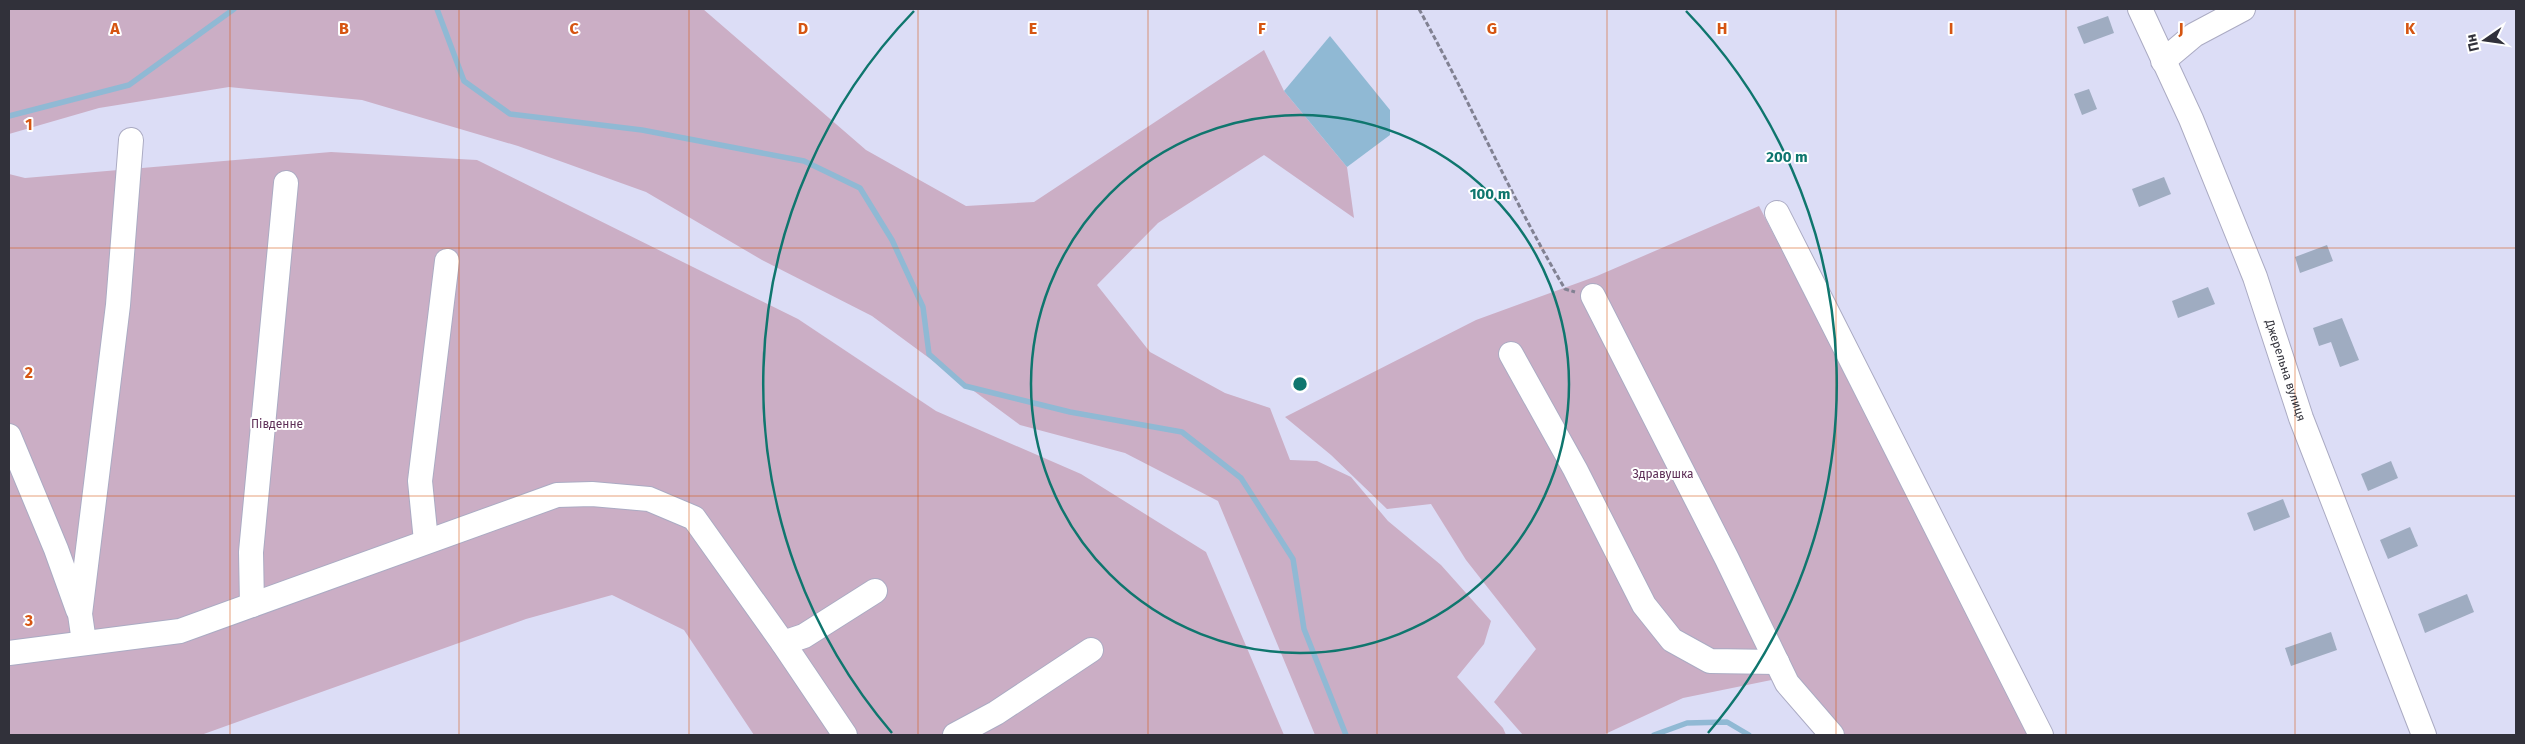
<svg xmlns="http://www.w3.org/2000/svg" width="2525" height="744" font-family="'Fira Sans',sans-serif">
<style>
.green{fill:#cbaec5}
.water{fill:#90b9d4}
.lines{fill:none;stroke-linecap:round;stroke-linejoin:round}
.stream{stroke:#90b9d4;stroke-width:5.5}
.building{fill:#9facc1}
.minor-casing{stroke:#ababc3;stroke-width:26}
.path{stroke:#818192;stroke-width:3;stroke-dasharray:5 2.5;stroke-linecap:butt}
.minor{stroke:#fff;stroke-width:24}
.grid{fill:none;stroke:#d65511;stroke-width:1;stroke-opacity:0.55}
.ring{fill:none;stroke:#0f766e;stroke-width:2.5}
.labels{text-anchor:middle;stroke-width:4;stroke-linejoin:round;paint-order:stroke}
.street-label{font-size:12px;fill:#31313a;stroke:#fff}
.park-label{font-size:12px;fill:#5e2f57;stroke:#fff}
.grid-label{font-size:16px;text-anchor:middle;font-weight:bold;fill:#d65511;stroke:#fff;stroke-width:4;stroke-linejoin:round;paint-order:stroke}
.centre{fill:#0f766e;stroke:#fff;stroke-width:2.5}
.ring-label{font-size:15px;text-anchor:middle;font-weight:bold;fill:#0f766e;stroke:#fff;stroke-width:4;stroke-linejoin:round;paint-order:stroke}
</style>
<rect width="100%" height="100%" fill="#dcddf6"/>
<g class="green">
<polygon points="9,9 703,9 866,150 966,206 1034,202 1264,50 1284,91 1347,167 1354,218 1264,155 1158,223 1097,285 1150,352 1225,393 1270,408 1290,460 1317,461 1351,477 1388,521 1441,565 1491,621 1484,644 1457,677 1503,728 1506,735 1315,735 1218,501 1125,453 1020,425 872,316 762,260 646,192 518,146 362,100 229,87 99,108 9,134"/>
<polygon points="331,152 477,160 798,319 936,411 1081,474 1206,552 1284,735 754,735 684,630 612,595 526,619 201,735 9,735 9,174 25,178"/>
<polygon points="1759,206 2031,735 1840,735 1796,675 1683,698 1603,735 1523,735 1494,702 1536,649 1466,560 1431,504 1387,509 1331,455 1285,417 1476,320 1597,276"/>
</g>
<polygon class="water" points="1330,36 1390,110 1390,135 1347,167 1284,91"/>
<g class="lines">
<g class="stream">
<polyline points="437,9 464,81 510,114 642,130 804,161 860,188 892,240 923,307 929,354 965,386 1070,412 1182,432 1241,478 1293,559 1304,629 1346,735"/>
<polyline points="9,116 129,85 234,9"/>
<polyline points="1654,735 1687,723 1727,722 1749,735"/>
</g>
</g>
<g class="building">
<polygon points="2108,16 2114,33 2084,44 2077,27"/>
<polygon points="2089,89 2097,109 2082,115 2074,94"/>
<polygon points="2164,177 2171,194 2139,207 2132,189"/>
<polygon points="2327,245 2333,261 2300,273 2295,257"/>
<polygon points="2208,287 2215,304 2178,318 2172,301"/>
<polygon points="2342,318 2359,360 2340,367 2331,342 2319,346 2313,328"/>
<polygon points="2391,461 2398,478 2368,491 2361,474"/>
<polygon points="2283,499 2290,517 2254,531 2247,513"/>
<polygon points="2410,527 2418,546 2388,559 2380,540"/>
<polygon points="2467,594 2474,612 2425,633 2418,614"/>
<polygon points="2331,632 2337,650 2291,666 2285,648"/>
</g>
<g class="lines">
<defs>
<g id="minor">
<path id="s1" d="M2140,9L2191,119L2255,277L2301,418L2424,735"/>
<polyline points="2163,61 2194,35 2243,9"/>
<polyline points="1777,213 2041,735"/>
<polyline points="1593,296 1727,559 1787,683 1832,735"/>
<polyline points="1511,354 1575,469 1644,605 1672,640 1710,661 1777,662"/>
<polyline points="9,436 56,549 78,610"/>
<polyline points="426,541 420,481 447,261"/>
<polyline points="252,605 251,552 286,183"/>
<polyline points="84,642 80,614 118,305 131,140"/>
<polyline points="783,643 804,636 875,591"/>
<polyline points="9,653 180,631 557,495 592,494 649,499 694,518 783,643 845,735"/>
<polyline points="955,735 996,713 1091,650"/>
</g>
</defs>
<use href="#minor" class="minor-casing"/>
<path class="path" d="M1419,9C1470,101 1511,198 1565,289L1575,292"/>
<use href="#minor" class="minor"/>
</g>
<path class="grid" d="M230,9V735M459,9V735M689,9V735M918,9V735M1148,9V735M1377,9V735M1607,9V735M1836,9V735M2066,9V735M2295,9V735M9,248H2516M9,496H2516"/>
<g class="ring">
<circle cx="1300" cy="384" r="269"/>
<path d="M892 733A537 537 0 0 1 914 11M1686 11A537 537 0 0 1 1708 733"/>
</g>
<g class="labels">
<g class="street-label">
<text dy="4" stroke="none"><textPath href="#s1" startOffset="390">Джерельна вулиця</textPath></text>
</g>
<g class="park-label">
<text x="277" y="428">Південне</text>
<text x="1663" y="478">Здравушка</text>
</g>
</g>
<g class="grid-label">
<text x="115" y="34">A</text>
<text x="344" y="34">B</text>
<text x="574" y="34">C</text>
<text x="803" y="34">D</text>
<text x="1033" y="34">E</text>
<text x="1262" y="34">F</text>
<text x="1492" y="34">G</text>
<text x="1722" y="34">H</text>
<text x="1951" y="34">I</text>
<text x="2181" y="34">J</text>
<text x="2410" y="34">K</text>
<text x="29" y="130">1</text>
<text x="29" y="378">2</text>
<text x="29" y="626">3</text>
</g>
<circle cx="1300" cy="384" r="8" class="centre"/>
<g class="ring-label">
<text x="1787" y="162">200 m</text>
<text x="1490" y="199">100 m</text>
</g>
<rect width="2525" height="744" fill="none" stroke="#31313a" stroke-width="20"/>
<g transform="translate(2485 40) rotate(257)" stroke="#ffffff" stroke-width="4" paint-order="stroke">
<path d="M0-4L9 19L0 12L-9 19Z" fill="#31313a"/>
<text y="-8" font-size="14" font-weight="bold" text-anchor="middle" fill="#31313a">Пн</text>
</g>
</svg>
